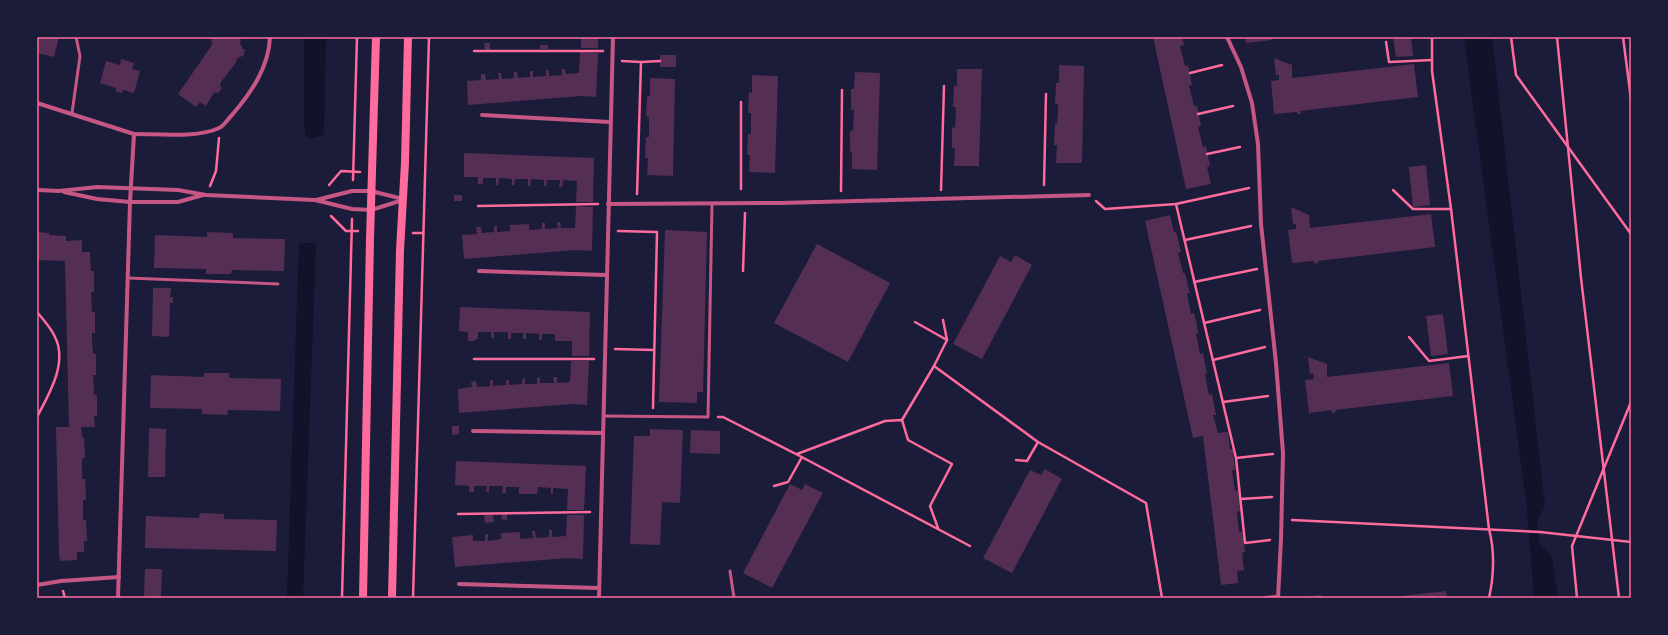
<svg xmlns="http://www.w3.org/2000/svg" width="1668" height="635" font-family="Lato,sans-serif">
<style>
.water{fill:#12122b}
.building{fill:#542f53}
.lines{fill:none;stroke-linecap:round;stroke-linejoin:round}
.path{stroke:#ff6b9d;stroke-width:2.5}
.service{stroke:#c65784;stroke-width:3}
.minor{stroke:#c65784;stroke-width:4}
.secondary{stroke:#ff6b9d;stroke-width:8}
.neatline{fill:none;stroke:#ff6b9d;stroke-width:1.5}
</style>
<rect width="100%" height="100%" fill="#1b1b3a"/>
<g class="water">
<polygon points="304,37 326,37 324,130 323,135 312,138 306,136 304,123"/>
<polygon points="1464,37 1492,37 1545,506 1537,521 1539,543 1552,557 1558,598 1534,598 1527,509"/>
<polygon points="299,243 316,243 303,598 287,598"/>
</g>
<g class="building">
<polygon points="37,37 59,37 54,57 38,53 39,50 37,49"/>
<polygon points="211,37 241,37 240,45 242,45 242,49 245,49 243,57 240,56 238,59 237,58 236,61 237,61 221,82 220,86 222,88 218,93 216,92 213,94 206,106 200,102 196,107 178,94 212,45"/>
<rect x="581" y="37" width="17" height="11"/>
<polygon points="1153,37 1182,37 1184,45 1180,46 1185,66 1188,65 1192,85 1189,86 1194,106 1197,106 1201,126 1198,127 1203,147 1206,146 1210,166 1207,167 1211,184 1186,189"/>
<polygon points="1245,37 1272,37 1272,40 1246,43"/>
<polygon points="1393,37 1411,37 1413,56 1396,57"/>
<polygon points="484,43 490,43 490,50 485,50"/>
<rect x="540" y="45" width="8" height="4"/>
<polygon points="580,52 598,53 596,97 581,96 468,105 467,81 481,80 481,74 485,74 486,80 499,79 498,73 501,73 502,79 514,78 514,72 517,72 518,78 530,77 530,71 533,71 533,77 546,76 546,70 549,70 549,76 562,75 562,69 565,69 566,74 579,73"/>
<rect x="660" y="55" width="16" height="12"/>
<polygon points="1274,58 1292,65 1292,78 1414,64 1418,97 1300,111 1301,114 1297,114 1297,112 1274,114 1271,81 1279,80 1279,75 1276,75"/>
<polygon points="121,59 134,63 132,69 140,71 134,93 123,90 122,93 115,91 116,88 100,83 106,61 120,65"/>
<polygon points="1059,65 1084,66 1082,163 1056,163 1057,145 1054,145 1055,124 1057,124 1058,113 1058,104 1055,104 1056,83 1059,83"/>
<polygon points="957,69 982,69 979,166 954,166 955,148 952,148 952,127 955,128 956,107 953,107 954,86 957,86"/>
<polygon points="855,72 880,73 877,170 852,169 852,152 850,151 850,130 853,131 854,110 851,110 851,89 854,89"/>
<polygon points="752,75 778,76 775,173 749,172 750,155 747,155 748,134 751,134 751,113 748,113 749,92 752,93"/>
<polygon points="650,78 675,79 673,176 647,175 648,158 645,158 646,137 649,137 649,117 646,116 647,96 650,96"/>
<polygon points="464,153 594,158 593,202 576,202 577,181 563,180 562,187 559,187 560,180 547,180 546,186 544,186 544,180 531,179 530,186 528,186 528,179 515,179 514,185 512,185 512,179 499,178 498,185 496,185 496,178 483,178 483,184 478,184 478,177 464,177"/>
<polygon points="1426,165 1430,205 1413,207 1409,167"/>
<rect x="454" y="195" width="8" height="6"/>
<polygon points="576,206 593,207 592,251 576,250 464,259 462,235 477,234 476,227 481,227 482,233 494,232 494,226 497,226 497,232 510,231 510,225 529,224 529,230 542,229 542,223 545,223 545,229 558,228 557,222 560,222 561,228 575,228"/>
<polygon points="1291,207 1309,215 1310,228 1431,214 1435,247 1318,261 1318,263 1314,264 1314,261 1292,263 1288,230 1296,229 1296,224 1293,224"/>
<polygon points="1170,215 1174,232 1176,232 1178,239 1181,252 1178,253 1183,273 1185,273 1188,286 1190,293 1187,293 1191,314 1194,313 1197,326 1198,333 1196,334 1200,354 1203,353 1207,374 1205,374 1207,385 1209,395 1212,394 1216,415 1213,415 1218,433 1228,432 1230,449 1233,449 1235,470 1232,470 1235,491 1238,490 1240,511 1237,512 1239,532 1242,532 1245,552 1242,553 1244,570 1237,571 1238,583 1221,585 1203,436 1193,438 1145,221"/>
<polygon points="665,230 707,232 703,392 697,392 697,403 659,402"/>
<polygon points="37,232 49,233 49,235 66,236 66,241 82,240 82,252 90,252 91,271 94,271 94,292 91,292 92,312 95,312 95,333 92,333 92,342 93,354 96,354 96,375 93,375 94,395 97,395 97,416 94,416 95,427 81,427 82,437 84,437 85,458 82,458 82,479 85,479 86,500 83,500 83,520 86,520 87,541 84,541 84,552 77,552 77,560 60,561 59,552 56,427 69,427 65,261 37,260"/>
<polygon points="207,232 233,233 233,238 285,239 284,271 232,270 231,274 206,274 206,269 154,268 155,235 207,237"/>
<polygon points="817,244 890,283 848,362 774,323"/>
<polygon points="1015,255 1032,265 982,359 953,344 1000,256 1011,262"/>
<polygon points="153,288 171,288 170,297 173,297 173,303 170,303 169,337 152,336"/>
<polygon points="460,307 590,312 589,356 572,356 572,341 555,341 555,334 542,334 542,340 539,340 539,334 526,333 526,339 523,339 523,333 511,333 511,339 508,339 508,332 494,332 494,338 491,338 491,332 478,332 478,338 474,341 468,341 468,332 459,331"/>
<polygon points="1443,314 1448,354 1431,356 1426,316"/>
<polygon points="1308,357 1327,364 1327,377 1449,363 1453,396 1335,410 1336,412 1332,413 1331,410 1309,413 1305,380 1314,379 1313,373 1310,374"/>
<polygon points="571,361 589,361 587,405 572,404 459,413 458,389 472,387 471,382 476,381 477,387 490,386 490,380 493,380 493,386 506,385 506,380 509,380 509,385 522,384 522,379 525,378 525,384 537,384 537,378 540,377 540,383 554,383 553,377 557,377 557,383 570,382"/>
<polygon points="204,373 229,373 229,378 281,379 280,411 228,410 227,415 202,414 202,409 150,408 151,375 204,377"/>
<polygon points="452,426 459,426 459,434 452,435"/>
<polygon points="149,428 166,429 165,477 148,477"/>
<polygon points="650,429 683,430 680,503 662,502 660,545 630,544 634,436 650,436"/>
<polygon points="691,430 720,431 720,454 690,453"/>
<polygon points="456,461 586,466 584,510 567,510 568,489 553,488 553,494 551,494 551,488 538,487 537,494 519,494 519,487 506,487 506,493 502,493 503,486 489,486 489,492 486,492 487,486 474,486 474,492 469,492 469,486 455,485"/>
<polygon points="1045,469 1062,479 1012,573 983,558 1030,470 1041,475"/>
<polygon points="790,484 802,490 805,484 823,493 772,588 743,573"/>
<polygon points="200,513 224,514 224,519 277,520 276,551 145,548 146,516 199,518"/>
<polygon points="502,514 507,514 507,520 501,519"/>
<polygon points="484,515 493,515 494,522 485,523"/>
<polygon points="567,515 584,515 583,559 568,558 455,567 452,537 473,535 473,541 485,541 485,534 488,534 488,541 501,539 501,533 520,532 520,539 533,538 532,531 535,531 536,538 549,537 549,530 552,530 552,537 566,536"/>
<polygon points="145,569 162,569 161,598 144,598"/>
<polygon points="1446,591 1447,598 1392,598 1392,597"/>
<polygon points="1321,595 1322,598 1302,598 1302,597"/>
</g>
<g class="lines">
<g class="path">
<path d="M1432,37V71L1451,209L1489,529C1495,552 1494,575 1489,598"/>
<polyline points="1511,37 1516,75 1631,234"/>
<polyline points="1557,37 1581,278 1619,598"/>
<polyline points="1623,37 1631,99"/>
<polyline points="1386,42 1389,62 1432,60"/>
<polyline points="474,51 603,51"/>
<polyline points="622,61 641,62 637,194"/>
<polyline points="641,62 660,61"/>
<polyline points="1190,73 1222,65"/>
<polyline points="1198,114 1233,106"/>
<polyline points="1207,154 1240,147"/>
<polyline points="353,180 357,37"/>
<polyline points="329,185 341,171 360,172"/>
<polyline points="1044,185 1046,94"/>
<polyline points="210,186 216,171 219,138"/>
<polyline points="741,189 741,102"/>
<polyline points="941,190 944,86"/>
<polyline points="1393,190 1413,209 1451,209"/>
<polyline points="841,191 842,90"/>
<polyline points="1096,201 1105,209 1176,204 1249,188"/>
<polyline points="1176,204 1236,458 1245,543 1270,540"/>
<polyline points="478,206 598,204"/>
<polyline points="331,216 346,231 358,231"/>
<polyline points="618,231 657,232 653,408"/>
<polyline points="413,233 423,233"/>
<polyline points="1185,240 1251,226"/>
<polyline points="743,271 745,213"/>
<polyline points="1194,282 1257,269"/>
<path d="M37,312C44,320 51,328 55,337C68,363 49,394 37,417"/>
<polyline points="943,320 947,340 934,366 1038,442 1146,503 1162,598"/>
<polyline points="915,322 947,340"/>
<polyline points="1204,323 1260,310"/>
<polyline points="1409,337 1429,361 1468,356"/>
<polyline points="615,349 654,350"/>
<polyline points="474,359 594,359"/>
<polyline points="1213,360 1265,347"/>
<polyline points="1223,402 1268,396"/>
<polyline points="718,417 723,417 796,454 970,546"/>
<polyline points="902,420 934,366"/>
<polyline points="797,454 885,421 902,420 908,440 952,464 930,506 938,528"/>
<polyline points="1236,458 1273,454"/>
<polyline points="1016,460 1027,461 1038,442"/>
<polyline points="774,486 788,482 802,457"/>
<polyline points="1241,499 1272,497"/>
<polyline points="458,514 590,512"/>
<polyline points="1292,520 1540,532 1631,542"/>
<polyline points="63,591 65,598"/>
<polyline points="342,598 352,219"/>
<polyline points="413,598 429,37"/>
<polyline points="1577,598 1572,546 1631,402"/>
</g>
<g class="service">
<polyline points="72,113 80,56 76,37"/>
<polyline points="128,278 278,284"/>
<polyline points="604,416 708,417 712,204"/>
<polyline points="730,571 734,598"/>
</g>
<g class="minor">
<polyline points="1227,37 1241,67 1252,103 1258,144 1261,224 1276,363 1283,453 1281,539 1278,598"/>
<polyline points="37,103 134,134 130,202 118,598"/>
<polyline points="482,115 610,122"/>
<path d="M134,134C158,134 199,138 219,128C224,126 228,119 232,115C251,93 269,67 270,37"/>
<polyline points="37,190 59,191 97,187 178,190 206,195 315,200 352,209 371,210 403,200"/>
<polyline points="64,192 97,199 130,202 178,202 203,195"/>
<polyline points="316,200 352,191 371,191 403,199"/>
<polyline points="608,204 780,203 1089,195"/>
<polyline points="479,271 606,275"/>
<polyline points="473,431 603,433"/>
<polyline points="459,584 599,588"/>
<polyline points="37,585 61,581 119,577"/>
<polyline points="599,598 613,37"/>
<polyline points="1265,598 1277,597"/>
</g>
<g class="secondary">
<polyline points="363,598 370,239 376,37"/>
<polyline points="392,598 400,250 405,163 408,37"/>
</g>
</g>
<rect width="1668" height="635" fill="none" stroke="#1b1b3a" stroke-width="76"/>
<rect x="38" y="38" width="1592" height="559" class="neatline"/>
</svg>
